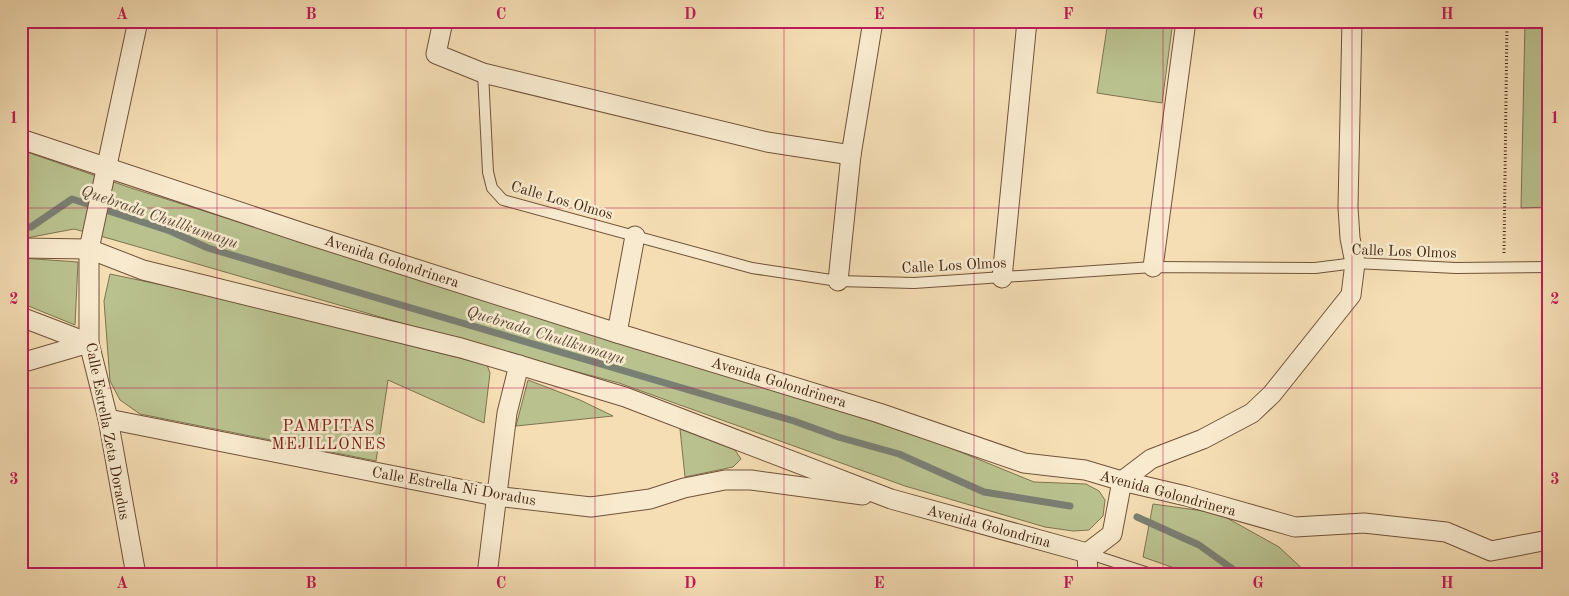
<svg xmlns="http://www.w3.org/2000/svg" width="1569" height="596" font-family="'Old Standard TT',serif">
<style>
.green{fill:#b9c28f;stroke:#7e7350}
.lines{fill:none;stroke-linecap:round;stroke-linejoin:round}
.stream{stroke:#7a7f73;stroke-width:7}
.lane-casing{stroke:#705239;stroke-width:12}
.street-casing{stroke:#705239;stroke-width:21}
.path{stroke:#432410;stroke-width:3;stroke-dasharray:1 2.5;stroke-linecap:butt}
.lane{stroke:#f8eace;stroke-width:10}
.street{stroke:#f8eace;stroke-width:19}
.grid{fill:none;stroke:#c2185b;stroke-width:1;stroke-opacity:0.55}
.labels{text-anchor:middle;stroke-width:5;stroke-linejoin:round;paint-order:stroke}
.street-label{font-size:15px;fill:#432410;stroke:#f8eace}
.water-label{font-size:16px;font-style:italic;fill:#5a4a39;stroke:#f8eace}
.neighbourhood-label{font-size:16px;letter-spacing:1px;fill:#7a1f14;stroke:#f8eace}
.neatline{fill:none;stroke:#c2185b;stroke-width:2}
.grid-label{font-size:16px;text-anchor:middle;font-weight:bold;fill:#c2185b}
</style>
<rect width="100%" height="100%" fill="#f5deb4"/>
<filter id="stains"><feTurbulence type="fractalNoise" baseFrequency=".004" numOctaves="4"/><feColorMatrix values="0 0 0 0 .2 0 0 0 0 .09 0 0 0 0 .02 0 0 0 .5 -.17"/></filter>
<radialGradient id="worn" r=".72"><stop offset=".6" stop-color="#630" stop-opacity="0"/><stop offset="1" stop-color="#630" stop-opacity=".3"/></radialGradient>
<g class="green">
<polygon points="1108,21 1173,21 1162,103 1097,93"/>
<polygon points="1525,21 1548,21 1548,207 1521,208"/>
<polygon points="21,150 131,188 926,438 1034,482 1086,484 1099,491 1105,500 1103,516 1089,530 1073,531 1045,527 905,486 619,383 484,347 111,239 74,229 21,239"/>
<polygon points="21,258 78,262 75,325 21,303"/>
<polygon points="110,274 229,299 487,365 490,373 484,423 388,380 376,461 140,414 120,400 110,381 104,301"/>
<polygon points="528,380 580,400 613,416 516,426"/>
<polygon points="680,429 735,450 741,459 733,467 685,477"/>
<polygon points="1153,504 1218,513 1279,547 1309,575 1194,575 1143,557"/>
</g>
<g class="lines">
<g class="stream">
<polyline points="21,227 31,227 72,199 170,231 208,248 794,421 838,437 899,454 984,492 1070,506"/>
<polyline points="1137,517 1199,545 1241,575"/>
</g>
<defs>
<g id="lane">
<polyline points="483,73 488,172 492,188 503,200 752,268 838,281 914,283 1153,267 1315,268 1355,263 1456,268 1548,267"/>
<polyline points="1087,553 1154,575"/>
</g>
<g id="street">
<polyline points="443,21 436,54 483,73 767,142 851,155"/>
<polyline points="21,139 306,234 617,333 879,413 1024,463 1085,470 1122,481 1186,496 1295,527 1364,523 1446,532 1491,551 1548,540"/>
<polyline points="21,248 89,249 143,270 461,348 519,365 625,397 891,499 1087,553"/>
<polyline points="1153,267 1186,21"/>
<polyline points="1002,278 1027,21"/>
<polyline points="838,281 851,155 873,21"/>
<polyline points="21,317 89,343"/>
<polyline points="617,333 635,236"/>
<polyline points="21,363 89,343"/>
<polyline points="108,419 495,496 591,507 650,499 684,488 725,480 751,480 863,495"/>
<polyline points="1087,553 1112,534 1122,481 1151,459 1203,439 1252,413 1272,394 1351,295 1355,263 1350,238 1348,207 1352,21"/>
<polyline points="1087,553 1088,575"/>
<polyline points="136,575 108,419 89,343 89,249 138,21"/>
<polyline points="487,575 507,413 519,365"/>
</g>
</defs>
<use href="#lane" class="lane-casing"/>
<use href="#street" class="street-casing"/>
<polyline class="path" points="1504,253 1507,21"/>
<use href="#lane" class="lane"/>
<use href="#street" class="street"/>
</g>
<path class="grid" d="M217,21V575M406,21V575M595,21V575M784,21V575M974,21V575M1163,21V575M1352,21V575M21,208H1548M21,388H1548"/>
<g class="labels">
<g class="street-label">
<text transform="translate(562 200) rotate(16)" y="5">Calle Los Olmos</text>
<text transform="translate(1404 251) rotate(2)" y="5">Calle Los Olmos</text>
<text transform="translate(392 261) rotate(18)" y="5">Avenida Golondrinera</text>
<text transform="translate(954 265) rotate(-3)" y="5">Calle Los Olmos</text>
<text transform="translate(779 382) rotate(17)" y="5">Avenida Golondrinera</text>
<text transform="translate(108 431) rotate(79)" y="5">Calle Estrella Zeta Doradus</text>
<text transform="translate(454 486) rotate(10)" y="5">Calle Estrella Ni Doradus</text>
<text transform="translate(1168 493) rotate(15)" y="5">Avenida Golondrinera</text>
<text transform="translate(989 526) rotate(15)" y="5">Avenida Golondrina</text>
</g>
<g class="water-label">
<text transform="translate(160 216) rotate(19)" y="6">Quebrada Chullkumayu</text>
<text transform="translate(546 334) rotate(17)" y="6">Quebrada Chullkumayu</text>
</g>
<g class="neighbourhood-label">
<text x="329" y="431">PAMPITAS<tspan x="329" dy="18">MEJILLONES</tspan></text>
</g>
</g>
<rect width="1569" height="596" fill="none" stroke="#f5deb4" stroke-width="55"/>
<rect x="28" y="28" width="1514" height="540" class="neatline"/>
<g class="grid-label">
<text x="122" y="19">A</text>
<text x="311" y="19">B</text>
<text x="501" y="19">C</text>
<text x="690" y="19">D</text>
<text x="879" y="19">E</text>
<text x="1068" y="19">F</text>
<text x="1258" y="19">G</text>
<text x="1447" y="19">H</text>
<text x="14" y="123">1</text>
<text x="1555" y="123">1</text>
<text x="14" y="304">2</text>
<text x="1555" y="304">2</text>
<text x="14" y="484">3</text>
<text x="1555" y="484">3</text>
<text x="122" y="588">A</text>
<text x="311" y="588">B</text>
<text x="501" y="588">C</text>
<text x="690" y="588">D</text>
<text x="879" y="588">E</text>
<text x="1068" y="588">F</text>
<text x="1258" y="588">G</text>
<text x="1447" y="588">H</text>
</g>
<rect width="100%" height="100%" filter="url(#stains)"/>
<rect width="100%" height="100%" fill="url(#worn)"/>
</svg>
